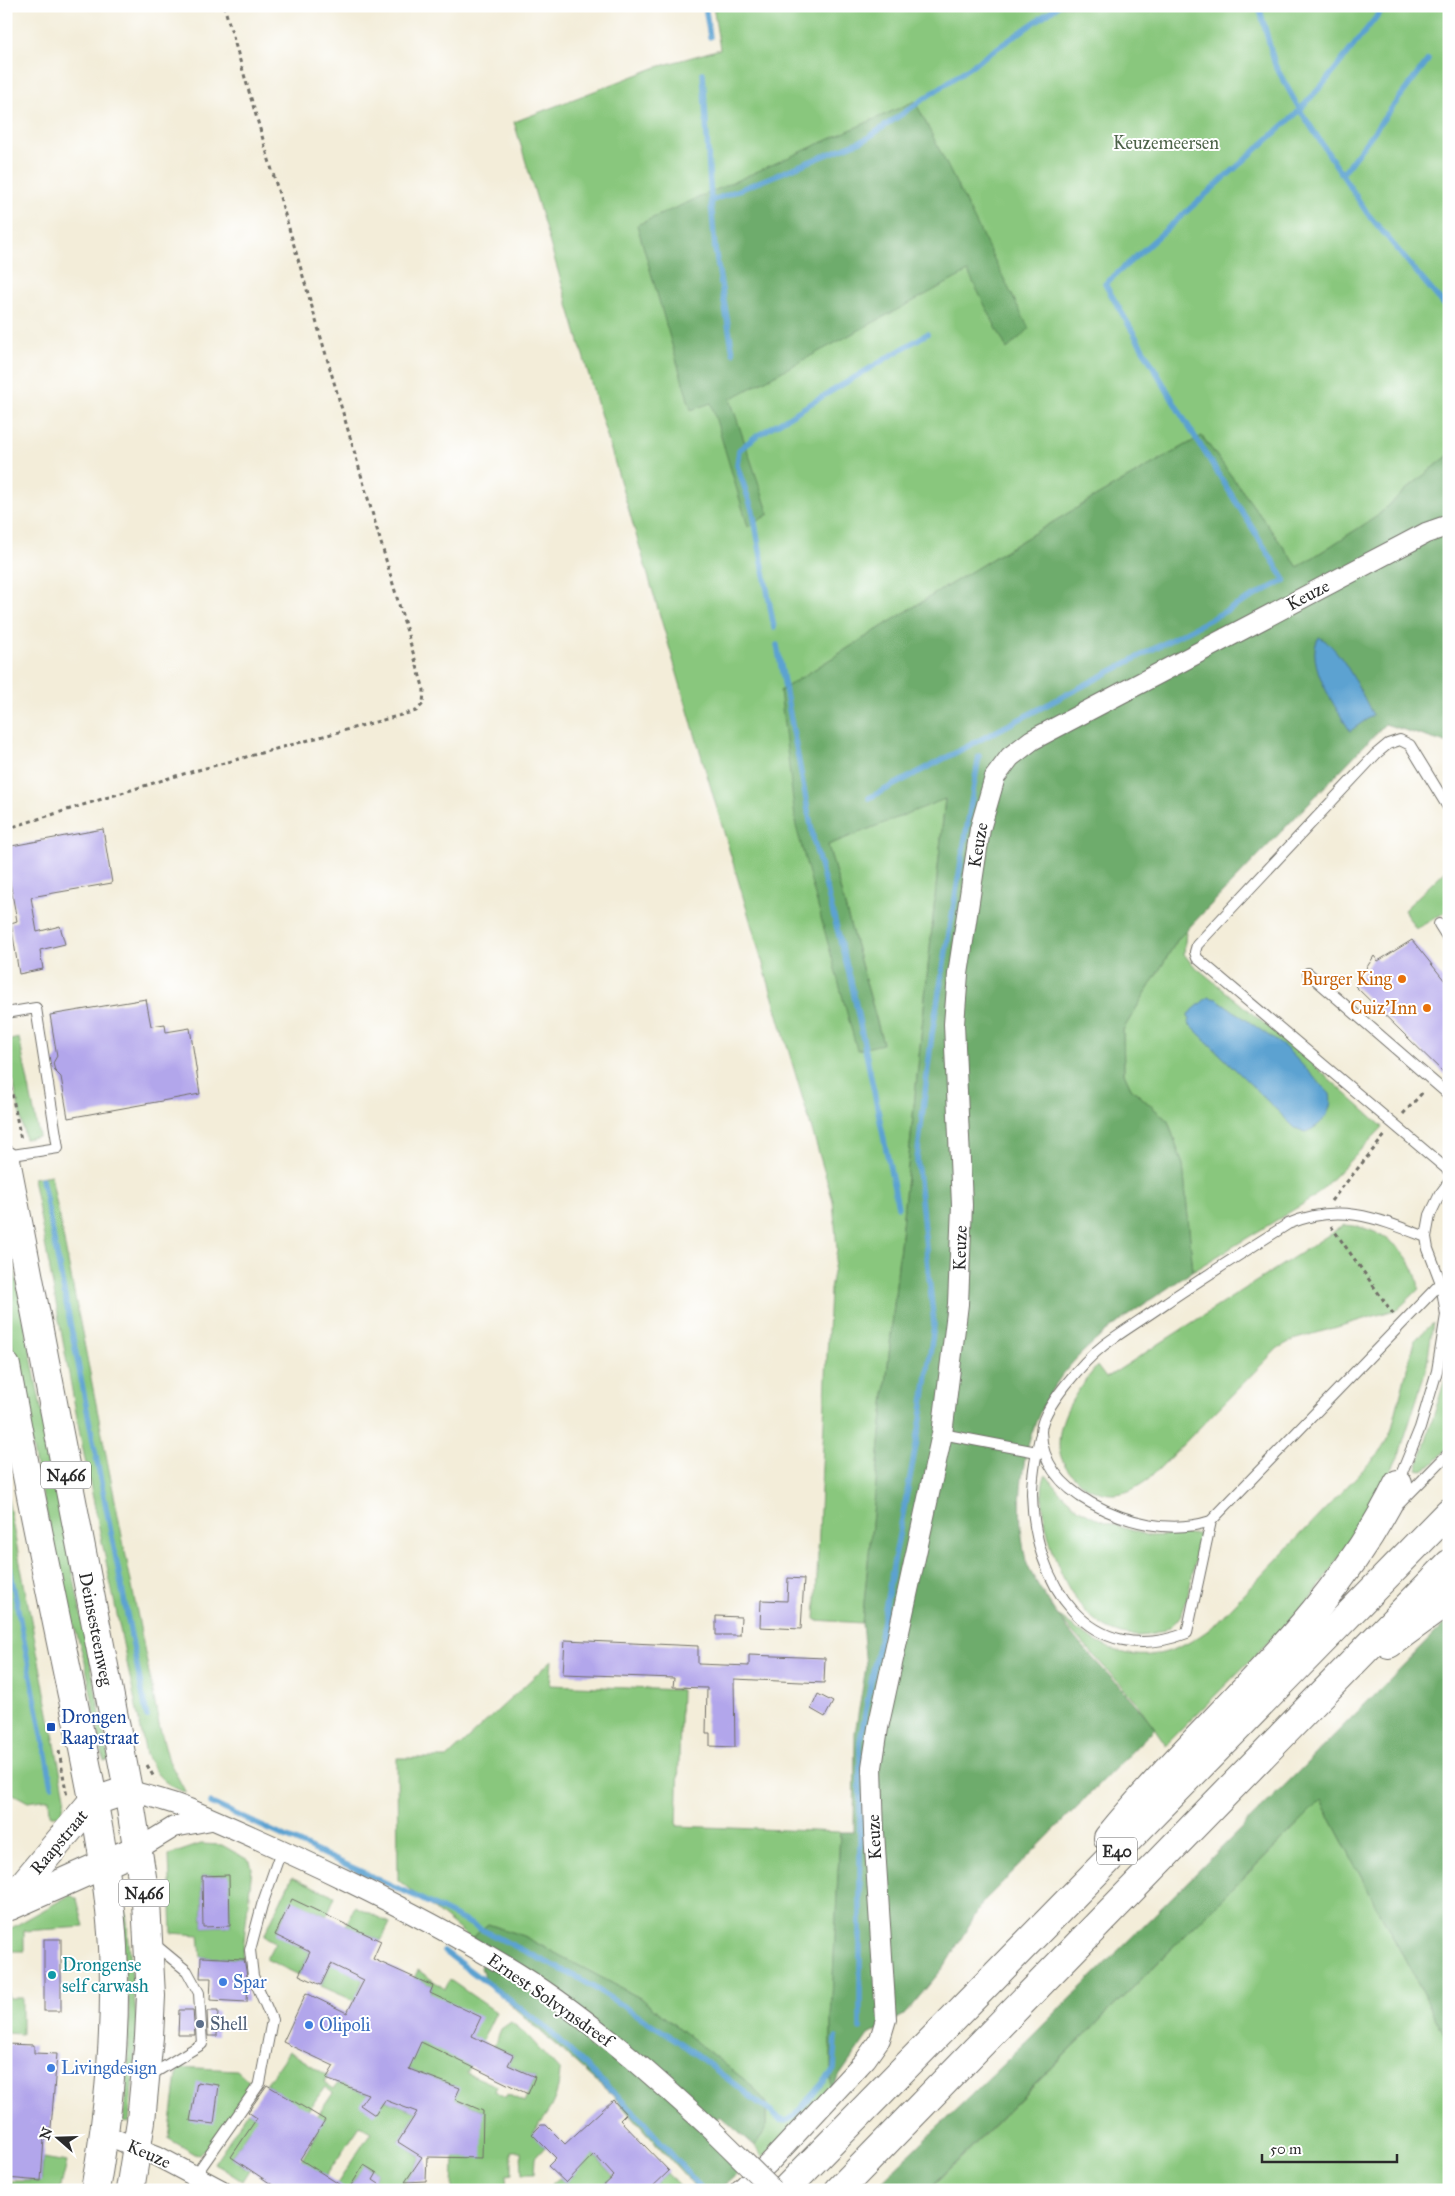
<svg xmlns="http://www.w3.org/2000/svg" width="1455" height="2196" font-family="'IM FELL Great Primer',serif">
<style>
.green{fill:#89c77d;stroke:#5a7954;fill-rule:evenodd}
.forest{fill:#6eac6c;stroke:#4c6c4c}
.water{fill:#5ba2d1;stroke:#43667e}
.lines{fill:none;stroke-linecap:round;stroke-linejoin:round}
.stream{stroke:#5ba2d1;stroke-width:5.5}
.building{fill:#b2a6eb}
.lane-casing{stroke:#716f68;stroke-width:12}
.street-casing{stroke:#716f68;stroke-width:22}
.secondary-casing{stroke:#716f68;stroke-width:30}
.highway-casing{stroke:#716f68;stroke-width:30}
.path{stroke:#716f68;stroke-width:3;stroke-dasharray:4 4;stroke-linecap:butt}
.lane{stroke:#fff;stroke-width:10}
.street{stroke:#fff;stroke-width:20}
.secondary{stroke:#fff;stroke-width:28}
.highway{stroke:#fff;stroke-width:28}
.street-bridge-casing{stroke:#716f68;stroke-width:22;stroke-linecap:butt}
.street-bridge{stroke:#fff;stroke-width:20}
.food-dot{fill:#e8710a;stroke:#fff;stroke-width:2}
.transit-dot{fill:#1a4fb4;stroke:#fff;stroke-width:2}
.culture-dot{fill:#0f9aa8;stroke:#fff;stroke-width:2}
.shop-dot{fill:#3f7fe0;stroke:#fff;stroke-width:2}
.service-dot{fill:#5c6f8a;stroke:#fff;stroke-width:2}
.labels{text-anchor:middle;stroke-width:4;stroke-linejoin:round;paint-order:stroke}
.shield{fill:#fff;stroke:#6b6b6b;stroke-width:1}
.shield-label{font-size:16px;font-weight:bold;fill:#2b2b2b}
.park-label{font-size:18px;fill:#4c6248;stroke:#fff}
.street-label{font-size:18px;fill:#2b2b2b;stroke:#fff}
.food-label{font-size:18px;fill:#c56008;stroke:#fff;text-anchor:end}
.transit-label{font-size:18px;fill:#164399;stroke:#fff;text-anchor:start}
.culture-label{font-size:18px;fill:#0d838f;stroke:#fff;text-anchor:start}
.shop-label{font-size:18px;fill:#366cbe;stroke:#fff;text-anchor:start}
.service-label{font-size:18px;fill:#4e5e75;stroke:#fff;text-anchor:start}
</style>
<rect width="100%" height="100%" fill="#fff"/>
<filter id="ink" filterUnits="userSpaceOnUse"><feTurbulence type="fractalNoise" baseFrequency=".02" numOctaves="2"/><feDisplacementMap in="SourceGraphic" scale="10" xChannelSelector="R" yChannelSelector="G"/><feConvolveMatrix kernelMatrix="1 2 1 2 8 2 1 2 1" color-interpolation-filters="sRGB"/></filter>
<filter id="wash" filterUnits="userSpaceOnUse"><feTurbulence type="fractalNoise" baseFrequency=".0096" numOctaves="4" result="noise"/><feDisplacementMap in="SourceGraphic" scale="20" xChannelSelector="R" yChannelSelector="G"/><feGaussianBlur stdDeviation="1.12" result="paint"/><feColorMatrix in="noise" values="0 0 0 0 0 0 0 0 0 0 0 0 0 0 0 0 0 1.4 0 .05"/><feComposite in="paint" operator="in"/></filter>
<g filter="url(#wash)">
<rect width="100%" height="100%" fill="#f3edd9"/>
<g class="green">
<path d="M713,6H1449V455L1408,488L1376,517L1298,567L1202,436C1058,516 919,603 780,691L858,1050L883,1043L828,845L945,798L862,1623L815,1620L830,1289L837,1250L833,1201L514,122L657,67L720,49Z"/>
<polygon points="1449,867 1449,910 1416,929 1404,910"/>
<polygon points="1186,931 1184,954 1191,963 1306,1058 1383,1127 1313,1198 1193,1271 1183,1165 1168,1121 1131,1088 1124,1073 1123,1030 1178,939"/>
<polygon points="19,1038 39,1136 25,1139 6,1046 6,1041"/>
<path d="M51,1175L159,1724L169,1761L186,1793C163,1783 157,1777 146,1755L82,1445L33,1178Z"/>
<path d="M1344,1225C1380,1226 1415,1252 1419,1289L1398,1309L1293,1340L1278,1348L1149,1479C1140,1485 1132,1491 1122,1493C1094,1500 1059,1473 1059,1445C1059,1413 1078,1390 1097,1366L1106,1378Z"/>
<polygon points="6,1226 109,1760 104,1761 85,1662 65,1595 35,1461 6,1311"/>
<path d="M1433,1323L1426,1370L1399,1455L1376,1501L1310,1600L1166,1745L1137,1703L1056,1614C1111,1657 1150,1674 1211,1628L1380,1452L1391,1432L1414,1341Z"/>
<path d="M1449,1366V1447C1441,1454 1429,1474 1417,1469Z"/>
<path d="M1046,1475L1059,1491L1079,1509L1100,1520L1149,1536L1199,1534V1542C1195,1560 1189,1598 1182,1613C1175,1626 1162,1633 1149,1635C1085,1645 1054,1570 1045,1520C1043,1507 1039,1486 1046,1475Z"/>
<polygon points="6,1490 65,1796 62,1815 50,1815 49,1799 28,1802 6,1790"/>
<polygon points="552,1660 550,1685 681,1690 677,1826 840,1832 831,2020 831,2088 763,2157 755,2147 766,2128 766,2103 750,2084 640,1998 523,1936 488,1924 471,1939 398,1880 397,1758 447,1758"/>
<polygon points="1321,1801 1449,2043 1449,2190 929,2190"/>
<path d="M201,1844L222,1845L250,1861L252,1868L242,1959L201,1957L199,1935L172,1933L169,1855ZM228,1875L230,1926L203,1927L202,1876Z"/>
<polygon points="292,1877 335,1896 327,1915 292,1900 277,1929 293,1944 310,1952 299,1975 266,1959 275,1942 264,1936"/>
<polygon points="70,1895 77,1899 84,1927 24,1931 24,1951 9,1951 8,1998 22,1998 22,2034 6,2033 6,1931"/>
<polygon points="355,1906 390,1923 381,1941 346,1925"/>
<polygon points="120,1911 126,1911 137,2027 129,2123 123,2122 128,2069 129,1999 123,1968"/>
<polygon points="331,1956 346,1971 363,1979 355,2001 321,1986 329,1969 326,1967"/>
<path d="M418,1970L445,1989L450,1980L496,2012L467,2073L497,2086L495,2091L506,2097L507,2094L524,2102L535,2077L508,2065L513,2055L494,2046L501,2029L511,2022L526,2034L560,2071C558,2100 550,2111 532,2133L545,2147L535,2158L534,2174H522L521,2151H512V2174L506,2175L507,2190H453L454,2157L483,2111L455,2099L459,2088L409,2069L413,2031L433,1986L414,1978Z"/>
<polygon points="289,2051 328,2076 324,2082 334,2089 338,2083 417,2112 398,2141 421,2157 400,2190 388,2190 373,2180 377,2173 365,2165 347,2190 333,2190 371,2132 360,2126 326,2176 301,2161 318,2132 310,2127 333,2093 325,2087 282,2146 271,2137 269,2139 257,2131 255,2133 249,2130 231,2157 249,2170 242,2181 214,2163 248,2112 269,2125 286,2097 266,2084"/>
<polygon points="178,2067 237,2070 252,2084 213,2145 197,2155 169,2139"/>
<polygon points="591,2151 613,2176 599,2190 550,2190 551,2185 559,2178 566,2183 576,2173 571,2168"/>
<polygon points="43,2158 67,2162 60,2190 6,2190 6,2166 7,2181 41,2181"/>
<polygon points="667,2173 682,2190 649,2190"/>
</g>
<g class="forest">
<polygon points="915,101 1029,329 1007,349 968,272 730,399 769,514 748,527 711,403 691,410 637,225"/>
<path d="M1202,436L1298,567L1376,517L1408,488L1449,455V744L1385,724L1178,939L1123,1030L1124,1073L1131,1088L1168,1121L1183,1165L1193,1271C1153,1299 1099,1331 1068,1368C1023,1421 1012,1495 1026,1561C1029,1572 1049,1603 1056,1613C1084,1655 1125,1687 1155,1728L983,1902L944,1967L904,2015L868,2035L831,2088V2020L840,1832H854L855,1733L866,1667L862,1623L945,799L828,845L883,1044L857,1050L796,826L780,691C919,603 1058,516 1202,436Z"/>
<polygon points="1449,1619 1449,2043 1321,1801 928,2190 889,2190 882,2181 1029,2039 1298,1772"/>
<polygon points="488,1924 523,1936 640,1998 750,2084 766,2103 766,2128 755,2147 720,2116 702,2132 742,2170 719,2190 698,2190 612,2095 485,1982 481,1967 490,1949 471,1939"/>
</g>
<g class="water">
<path d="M1319,637C1342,648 1361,693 1373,715L1350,731C1337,709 1303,662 1319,637Z"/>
<path d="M1208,997L1217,999L1286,1048L1330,1094C1334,1111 1321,1127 1305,1132L1295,1128L1189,1024L1188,1014Z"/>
</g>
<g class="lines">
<g class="stream">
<polyline points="705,6 710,37"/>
<polyline points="1259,6 1275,65 1300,110 1367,213 1449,311"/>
<polyline points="703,73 711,201"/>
<polyline points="1342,174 1428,60"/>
<polyline points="733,353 715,249 711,201 866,139 1058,6"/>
<polyline points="774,628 753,512 737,465 739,450 755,437 927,334"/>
<polyline points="777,645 814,842 851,981 898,1207"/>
<polyline points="869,798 1285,580 1182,416 1105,284 1294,116 1325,82 1385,6"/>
<polyline points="42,1179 147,1717"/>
<polyline points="6,1548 52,1786"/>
<polyline points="211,1803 415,1896 582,1980 681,2043 781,2120 787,2121 793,2117 834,2070 836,2038"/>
<polyline points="444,1951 544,2026 639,2117 703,2190"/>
<polyline points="860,2029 860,1741 921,1419 934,1325 917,1160 932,1034 979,756"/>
</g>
</g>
<g id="blocks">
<g class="building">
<polygon points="103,829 112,883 31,897 37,932 60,926 65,944 40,950 43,969 19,974 11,923 17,921 6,860 6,847"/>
<polygon points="1412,940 1449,986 1449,1078 1355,986 1374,956 1378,961"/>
<polygon points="146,999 151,1026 165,1024 166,1032 190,1028 200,1094 68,1118 61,1077 55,1071 53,1063 57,1056 50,1015"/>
<polygon points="788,1578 804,1579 801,1629 760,1627 761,1600 787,1601"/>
<polygon points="716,1616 741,1617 740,1635 716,1635"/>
<polygon points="565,1640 698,1646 698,1664 749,1666 749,1655 825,1658 824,1683 734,1679 735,1747 710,1746 710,1733 706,1733 707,1688 673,1687 674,1678 563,1674"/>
<polygon points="818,1694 833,1702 825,1717 811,1709"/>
<polygon points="229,1875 230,1926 203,1927 202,1876"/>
<polygon points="292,1899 381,1941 373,1959 433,1986 430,1993 481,2017 472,2036 513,2055 508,2065 535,2077 528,2094 421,2042 409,2069 460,2088 455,2099 483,2111 482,2158 427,2157 426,2181 405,2182 422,2157 398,2142 417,2112 385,2100 375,2115 360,2105 368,2094 326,2079 334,2066 283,2042 306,1993 347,2013 364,1980 331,1964 321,1985 299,1975 310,1952 275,1935"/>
<rect x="44" y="1939" width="17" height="72"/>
<polygon points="201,1957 244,1959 248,1981 247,2002 210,2000 211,1978 200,1978"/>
<polygon points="179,2010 193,2010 195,2035 178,2035"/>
<polygon points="207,2011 218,2011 217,2036 208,2036"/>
<polygon points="6,2044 34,2045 34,2053 57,2054 50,2140 44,2139 41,2181 7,2178"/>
<polygon points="197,2082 219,2085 214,2124 190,2121"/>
<polygon points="267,2085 325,2120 300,2159 348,2190 364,2165 377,2173 373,2180 388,2190 280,2190 231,2157 257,2118 248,2112"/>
<polygon points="613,2100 626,2114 620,2120 669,2171 649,2190 599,2190 614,2176 594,2154 566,2183 548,2166 556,2158 532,2134 541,2125 546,2125 565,2144"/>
</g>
</g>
</g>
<g filter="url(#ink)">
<use href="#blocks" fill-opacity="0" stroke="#716f68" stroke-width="1"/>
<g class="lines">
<defs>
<g id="lane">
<polyline points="1449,809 1410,745 1400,740 1388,744 1376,754 1197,945 1195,952 1197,958 1449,1171"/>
<polyline points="1439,924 1449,940"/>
<polyline points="1308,973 1449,1095"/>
<polyline points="6,1013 36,1008 58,1148 6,1156"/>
<path d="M1426,1237C1377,1218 1339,1202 1288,1224C1247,1250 1207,1275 1167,1302C1146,1317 1124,1330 1104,1345C1086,1359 1041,1408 1041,1432C1042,1465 1064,1488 1091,1503C1127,1523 1171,1534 1211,1521L1441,1283"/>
<polyline points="942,1434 1037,1452"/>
<path d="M1040,1437C1036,1455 1032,1475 1032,1494C1034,1582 1088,1671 1187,1633L1211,1521"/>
<polyline points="1398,1482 1420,1428 1437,1371 1446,1315 1441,1283 1428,1249 1426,1237 1430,1215 1440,1194 1449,1182"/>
<polyline points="1399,1504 1449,1453"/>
<polyline points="149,2076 202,2044 199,1993 187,1971 153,1943"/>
<polyline points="195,2176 260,2083 272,2020 253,1976 250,1950 262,1905 281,1851"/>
</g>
<g id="street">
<path d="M128,1790C148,1796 170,1801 189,1809C296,1855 404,1905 504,1965C580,2010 647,2070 711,2129"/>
<polyline points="138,1849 174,1827 211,1820"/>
<polyline points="104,2135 157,2156 221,2190"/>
<polyline points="740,2190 770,2162 866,2059 880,2039 886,2019 874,1832 872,1767 878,1728 942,1434 958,1304 962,1205 954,1024 958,974 980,829 995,777 1010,757 1032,740 1426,533 1449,525"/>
</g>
<g id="secondary">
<polyline points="6,1905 92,1802 128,1790"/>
<polyline points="10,1906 138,1849"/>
</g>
<g id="highway">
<polyline points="6,1160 128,1790 146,1902 151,1996 149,2037 141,2121 130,2190"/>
<path d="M6,1366C26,1476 49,1585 72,1695C89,1778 108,1863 113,1947C117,2028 109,2111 95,2190"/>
<polyline points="1389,1644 1449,1600"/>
<path d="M1108,1838C1204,1720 1330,1624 1398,1484"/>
<polyline points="785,2190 1449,1512"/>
<polyline points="839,2190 1449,1564"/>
</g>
</defs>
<use href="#lane" class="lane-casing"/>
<use href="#street" class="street-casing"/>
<use href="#secondary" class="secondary-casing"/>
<use href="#highway" class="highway-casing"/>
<g class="path">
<polyline points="6,829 176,776 416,711 423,704 424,690 224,6"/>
<polyline points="6,1063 21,1140"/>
<polyline points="1403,1114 1424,1091"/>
<polyline points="1331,1201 1386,1134"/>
<polyline points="1331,1226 1394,1315"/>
<polyline points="59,1751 67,1797"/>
<polyline points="147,1765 155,1779"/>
</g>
<use href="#lane" class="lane"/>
<use href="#street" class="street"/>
<use href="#secondary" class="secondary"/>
<use href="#highway" class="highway"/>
<defs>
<polyline id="street-bridge" points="711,2129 773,2190"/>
</defs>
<use href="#street-bridge" class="street-bridge-casing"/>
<use href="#street-bridge" class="street-bridge"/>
</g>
</g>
<g class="food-dot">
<circle cx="1402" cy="979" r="5"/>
<circle cx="1427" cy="1008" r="5"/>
</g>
<rect class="transit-dot" x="46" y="1722" width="10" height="10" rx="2.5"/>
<circle class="culture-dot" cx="52" cy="1975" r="5"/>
<g class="shop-dot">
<circle cx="223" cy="1982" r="5"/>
<circle cx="309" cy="2025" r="5"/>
<circle cx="51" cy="2068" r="5"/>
</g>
<circle class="service-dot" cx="200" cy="2024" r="5"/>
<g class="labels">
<g class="shield">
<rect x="41" y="1461.5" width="50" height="27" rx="4"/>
<rect x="1097" y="1837.5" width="40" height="27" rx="4"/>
<rect x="119" y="1879.5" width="50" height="27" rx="4"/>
</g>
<g class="shield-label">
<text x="66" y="1481">N466</text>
<text x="1117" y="1857">E40</text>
<text x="144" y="1899">N466</text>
</g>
<g class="park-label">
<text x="1166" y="149">Keuzemeersen</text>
</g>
<g class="street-label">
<text transform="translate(1308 595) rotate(-28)" y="6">Keuze</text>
<text transform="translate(978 845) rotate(-80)" y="6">Keuze</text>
<text transform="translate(960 1248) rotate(-88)" y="6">Keuze</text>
<text transform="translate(96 1629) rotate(79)" y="6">Deinsesteenweg</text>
<text transform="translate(874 1837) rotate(-93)" y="6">Keuze</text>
<text transform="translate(59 1842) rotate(-50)" y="6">Raapstraat</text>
<text transform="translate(550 2000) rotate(35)" y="6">Ernest Solvynsdreef</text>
<text transform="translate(149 2154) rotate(24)" y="6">Keuze</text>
</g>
<g class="food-label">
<text x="1392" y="985">Burger King</text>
<text x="1417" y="1014">Cuiz'Inn</text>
</g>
<g class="transit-label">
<text x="61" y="1723">Drongen<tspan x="61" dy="21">Raapstraat</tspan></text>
</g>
<g class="culture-label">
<text x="62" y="1971">Drongense<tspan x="62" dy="21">self carwash</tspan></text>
</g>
<g class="shop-label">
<text x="233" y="1988">Spar</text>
<text x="319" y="2031">Olipoli</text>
<text x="61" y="2074">Livingdesign</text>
</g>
<g class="service-label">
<text x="210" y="2030">Shell</text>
</g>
</g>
<rect width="1455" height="2196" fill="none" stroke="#fff" stroke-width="25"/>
<g transform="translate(58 2138) rotate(290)" stroke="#ffffff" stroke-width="4" paint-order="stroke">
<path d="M0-4L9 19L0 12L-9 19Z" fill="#2b2b2b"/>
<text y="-8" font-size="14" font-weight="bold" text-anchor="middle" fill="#2b2b2b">N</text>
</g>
<path d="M1262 2154v8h135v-8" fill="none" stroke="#2b2b2b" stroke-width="2.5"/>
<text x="1270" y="2154" font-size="15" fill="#2b2b2b" stroke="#ffffff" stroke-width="4" paint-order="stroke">50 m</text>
</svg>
